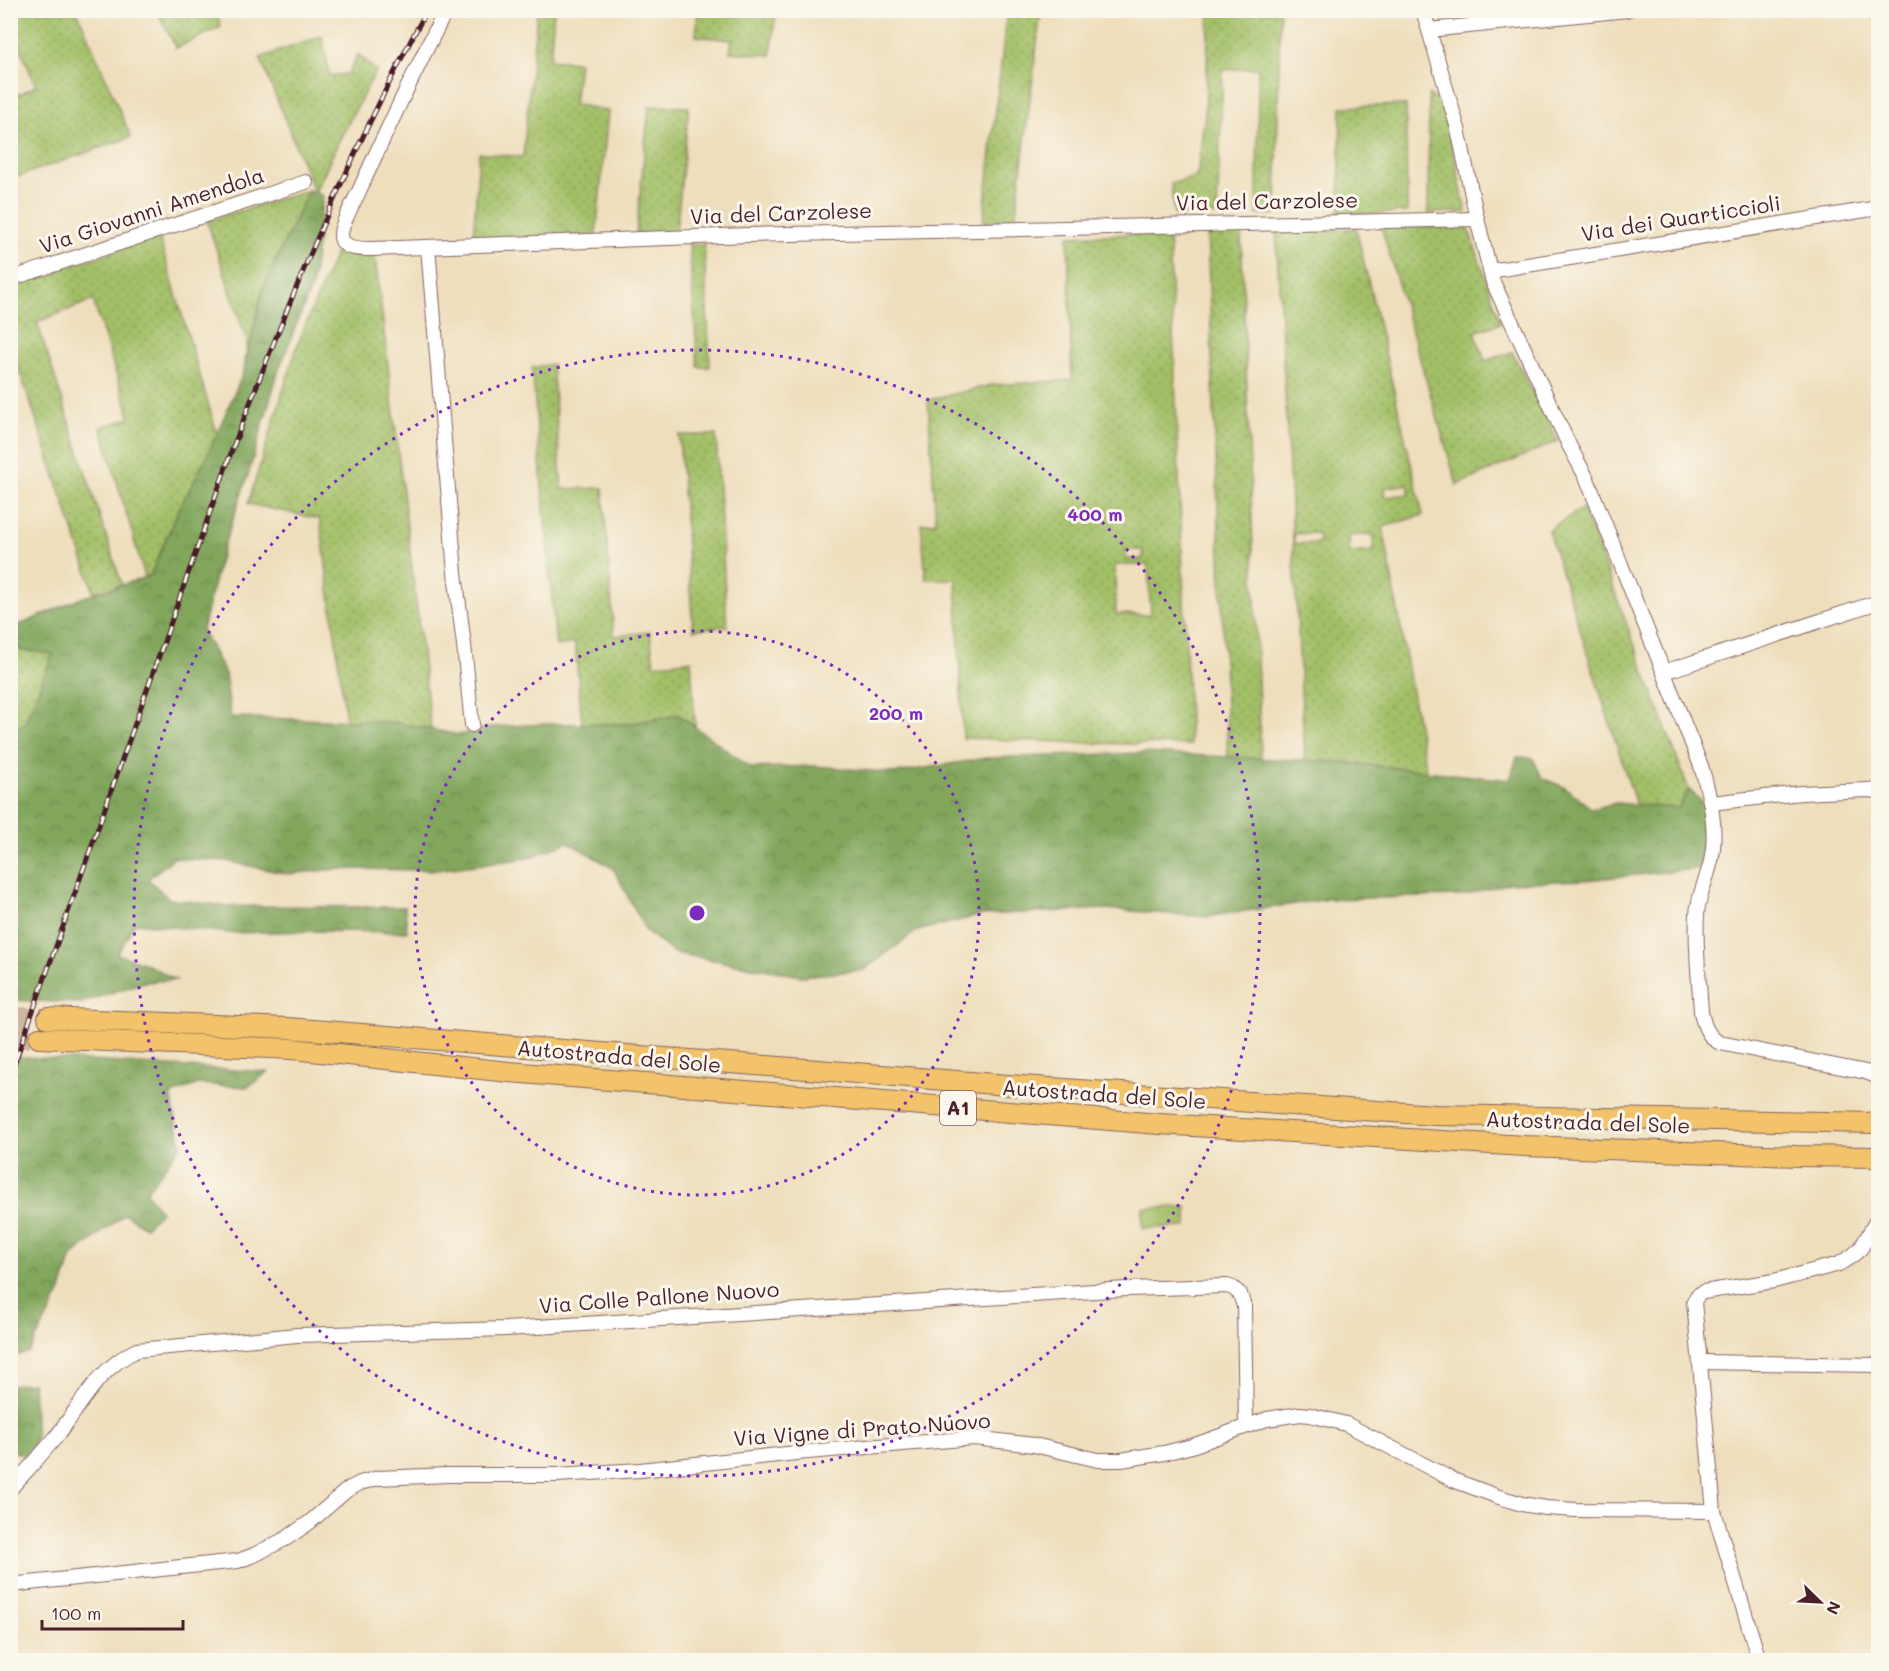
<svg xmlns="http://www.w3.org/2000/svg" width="1889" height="1671" font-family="Mali,sans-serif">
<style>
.grass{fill:url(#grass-dots);stroke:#766f48;stroke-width:1.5;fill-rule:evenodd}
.forest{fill:url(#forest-crowns);stroke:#666243;stroke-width:1.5}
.garden{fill:#a2bf66;stroke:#766f48;stroke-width:1.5}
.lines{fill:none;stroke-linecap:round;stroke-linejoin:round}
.highway-tunnel{stroke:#cdb89f;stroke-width:20;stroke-dasharray:20 10;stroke-linecap:butt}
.minor-casing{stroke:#83625e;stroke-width:16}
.highway-casing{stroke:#83625e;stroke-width:22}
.minor{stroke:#fff;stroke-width:14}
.highway{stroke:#f2c36a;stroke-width:20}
.rail-casing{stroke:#4a1f2b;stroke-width:5}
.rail{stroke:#fbf7ec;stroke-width:3;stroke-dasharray:9;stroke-linecap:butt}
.ring{fill:none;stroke:#7b2cbf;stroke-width:3;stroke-dasharray:3 6}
.labels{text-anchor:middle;stroke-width:6;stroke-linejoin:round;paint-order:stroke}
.shield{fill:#fbf7ec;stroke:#7f6065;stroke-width:1.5}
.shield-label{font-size:20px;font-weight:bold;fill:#4a1f2b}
.street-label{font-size:21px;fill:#4a1f2b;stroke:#fbf7ec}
.centre{fill:#7b2cbf;stroke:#fbf7ec;stroke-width:3}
.ring-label{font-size:18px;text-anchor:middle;font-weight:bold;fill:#7b2cbf;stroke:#fbf7ec;stroke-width:6;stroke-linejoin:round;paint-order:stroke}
</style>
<defs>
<pattern id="grass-dots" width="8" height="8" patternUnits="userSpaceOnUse" patternTransform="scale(1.5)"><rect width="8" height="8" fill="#a2bf66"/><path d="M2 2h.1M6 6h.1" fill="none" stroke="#869b54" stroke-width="1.8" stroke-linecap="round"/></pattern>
<pattern id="forest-crowns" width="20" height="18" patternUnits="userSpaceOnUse" patternTransform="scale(1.5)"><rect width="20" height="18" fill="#81a65b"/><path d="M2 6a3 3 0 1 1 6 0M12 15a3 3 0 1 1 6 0" fill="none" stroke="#6c874b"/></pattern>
</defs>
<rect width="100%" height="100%" fill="#fbf7ec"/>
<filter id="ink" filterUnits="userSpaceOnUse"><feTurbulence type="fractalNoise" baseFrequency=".0167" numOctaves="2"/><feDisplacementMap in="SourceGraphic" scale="12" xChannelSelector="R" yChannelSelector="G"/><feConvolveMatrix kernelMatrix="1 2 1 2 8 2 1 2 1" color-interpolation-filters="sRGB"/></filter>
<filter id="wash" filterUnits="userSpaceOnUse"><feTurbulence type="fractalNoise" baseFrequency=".008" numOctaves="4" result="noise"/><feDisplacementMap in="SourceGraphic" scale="24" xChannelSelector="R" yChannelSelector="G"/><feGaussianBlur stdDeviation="1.35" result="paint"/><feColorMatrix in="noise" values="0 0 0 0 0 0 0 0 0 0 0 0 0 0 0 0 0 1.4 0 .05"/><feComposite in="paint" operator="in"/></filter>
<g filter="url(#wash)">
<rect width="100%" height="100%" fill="#eedebc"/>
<g class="grass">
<polygon points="11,10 77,11 131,137 11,179 11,98 36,86 11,26"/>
<polygon points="157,11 216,11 221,27 176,48"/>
<polygon points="537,11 554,11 550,60 579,62 574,104 608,111 596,236 473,240 479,153 523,157"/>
<polygon points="698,11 776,11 771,55 730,52 732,40 696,36"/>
<polygon points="1007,11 1041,11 1015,220 983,223"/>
<polygon points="1209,11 1280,11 1276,214 1257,215 1258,68 1223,70 1217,215 1174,214 1171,184 1197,176 1205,113"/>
<polygon points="322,36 330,76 348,74 358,54 376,71 339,141 315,193 260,58"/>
<polygon points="1429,95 1443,102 1466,212 1428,213"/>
<polygon points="1406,105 1407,212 1339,215 1341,107"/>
<polygon points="649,106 689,107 676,233 636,234"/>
<polygon points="309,190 263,288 244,371 247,341 207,221"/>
<polygon points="1381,226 1468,227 1501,323 1475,332 1485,361 1512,352 1558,441 1457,485"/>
<path d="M1356,228L1423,515L1383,527L1426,771L1340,762L1305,761L1276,230H1330ZM1408,484L1410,494L1385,497L1384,488ZM1318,533L1319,543L1294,544V534ZM1373,534L1374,551L1350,553L1349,536Z"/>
<polygon points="1241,232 1261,759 1228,757 1207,233"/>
<path d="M1169,233L1190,745L1082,743L963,738L956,579H926L921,524L936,522L928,400L992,385L1072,380L1068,236ZM1126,550H1143V559H1126ZM1115,565H1148L1151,615L1116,614Z"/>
<polygon points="159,237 218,437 178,511 150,576 145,577 101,427 130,418 93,300 37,322 122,585 94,592 11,345 10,285"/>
<polygon points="689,244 704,244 710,367 698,367"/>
<polygon points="336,252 375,256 431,729 393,722 346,721 320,519 248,504 298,343"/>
<polygon points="552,364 562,489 603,488 614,636 650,632 654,665 691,660 695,726 678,715 628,724 582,724 575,643 556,646 532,368"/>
<polygon points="679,435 716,435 727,626 693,630"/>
<polygon points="1583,508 1689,790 1678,808 1636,805 1548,530"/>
<polygon points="10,605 18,626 15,627 53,654 25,723 11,731"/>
</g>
<g class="forest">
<polygon points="309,190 323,196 312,285 279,369 249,472 222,551 202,629 225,674 231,717 393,722 459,735 491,727 547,724 628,724 679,715 751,768 815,766 896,773 986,758 1145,753 1339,762 1510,780 1517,757 1533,758 1542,778 1566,788 1592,809 1616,803 1678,808 1689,790 1706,805 1705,868 1585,880 1509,883 1463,896 1329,899 1205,917 1106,909 982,915 917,931 864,970 802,976 674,953 646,931 613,868 568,842 528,858 437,870 339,869 288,874 226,861 174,858 148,879 169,899 227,906 405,907 407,932 322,931 230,933 135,923 117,954 146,964 176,980 144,982 81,1003 11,1000 12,850 11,849 11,731 25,723 53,654 19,650 15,627 81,598 150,576 178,511 208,454 244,371 263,288"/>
<polygon points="11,1056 268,1072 248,1087 198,1084 171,1095 181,1146 146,1192 161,1212 145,1227 125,1214 72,1256 61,1291 29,1352 11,1357"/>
<polygon points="33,1383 36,1439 27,1457 11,1450 11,1385"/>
</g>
<polygon class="garden" points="1187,1207 1187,1227 1143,1228 1143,1208"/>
</g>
<g filter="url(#ink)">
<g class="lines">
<g class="highway-tunnel">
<polyline points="10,1017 48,1018"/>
<polyline points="10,1037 39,1038"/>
</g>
<defs>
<g id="minor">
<path d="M446,10C416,69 387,129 360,189C355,201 340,225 341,236C342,250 362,249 372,249L748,235L1477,219"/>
<path d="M1423,10L1458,129L1477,219L1493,282L1569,445L1587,479L1701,766C1710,796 1718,830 1711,861C1707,879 1698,896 1697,914C1695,946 1699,979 1701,1011C1703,1024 1707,1037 1720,1043L1866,1072L1878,1077"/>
<polyline points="1429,30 1627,10"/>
<polyline points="428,247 455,573 464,645 472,725"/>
<polyline points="1490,271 1878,208"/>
<polyline points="10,279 306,182"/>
<polyline points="1664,672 1878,602"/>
<polyline points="1711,803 1801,793 1867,790 1878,791"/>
<polyline points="1701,1362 1878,1365"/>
<path d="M10,1489C26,1472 41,1455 56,1437C81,1405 99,1367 137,1350L297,1335L506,1329L1126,1289L1227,1286L1233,1288L1240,1294L1244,1306L1246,1426"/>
<polyline points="10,1585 238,1561 254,1555 287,1538 310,1522 347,1490 360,1483 378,1478 448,1475 557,1475 640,1470 796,1453 974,1438 1034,1445 1098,1460 1121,1460 1164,1453 1192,1446 1267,1419 1300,1414 1310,1415 1346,1424 1453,1480 1499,1497 1522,1504 1546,1508 1576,1510 1714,1511"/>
<polyline points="1759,1660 1714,1511 1694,1302 1697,1296 1703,1292 1774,1281 1839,1264 1852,1256 1861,1248 1878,1218"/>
</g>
<g id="highway">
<polyline points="48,1018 287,1028 1008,1085 1435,1115 1878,1123"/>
<polyline points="39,1038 292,1049 509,1072 1160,1124 1525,1146 1796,1156 1878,1157"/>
</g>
</defs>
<use href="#minor" class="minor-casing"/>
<use href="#highway" class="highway-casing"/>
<use href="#minor" class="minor"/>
<use href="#highway" class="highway"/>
<defs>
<path id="rail" d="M10,1076L232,450C289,300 350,152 427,10"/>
</defs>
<use href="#rail" class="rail-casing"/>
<use href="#rail" class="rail"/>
</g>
</g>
<g class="ring">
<circle cx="697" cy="913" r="282"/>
<circle cx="697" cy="913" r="563"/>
</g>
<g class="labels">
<rect class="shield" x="940" y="1091" width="36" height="34" rx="4.5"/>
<g class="shield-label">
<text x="958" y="1115">A1</text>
</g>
<g class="street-label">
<text transform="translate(1267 202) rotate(-1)" y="7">Via del Carzolese</text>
<text transform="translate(152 211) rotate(-18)" y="7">Via Giovanni Amendola</text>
<text transform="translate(781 214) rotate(-2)" y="7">Via del Carzolese</text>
<text transform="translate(1681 219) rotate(-9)" y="7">Via dei Quarticcioli</text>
<text transform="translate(619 1057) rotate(5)" y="7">Autostrada del Sole</text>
<text transform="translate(1104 1095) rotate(4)" y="7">Autostrada del Sole</text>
<text transform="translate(1588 1123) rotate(2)" y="7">Autostrada del Sole</text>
<text transform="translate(659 1298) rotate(-4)" y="7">Via Colle Pallone Nuovo</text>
<text transform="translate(862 1430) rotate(-4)" y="7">Via Vigne di Prato Nuovo</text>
</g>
</g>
<circle cx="697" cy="913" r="9" class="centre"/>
<g class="ring-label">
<text x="1095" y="521">400 m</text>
<text x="896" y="720">200 m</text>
</g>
<rect width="1889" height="1671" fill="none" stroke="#fbf7ec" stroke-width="36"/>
<g transform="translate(1820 1602) rotate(114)" stroke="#fbf7ec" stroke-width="4.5" paint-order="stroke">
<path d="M0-4.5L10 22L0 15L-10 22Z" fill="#4a1f2b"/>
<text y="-9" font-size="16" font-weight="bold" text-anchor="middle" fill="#4a1f2b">N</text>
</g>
<path d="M42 1620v9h141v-9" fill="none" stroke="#4a1f2b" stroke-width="3"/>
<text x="51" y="1620" font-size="18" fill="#4a1f2b" stroke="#fbf7ec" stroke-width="4.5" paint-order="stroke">100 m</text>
</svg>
